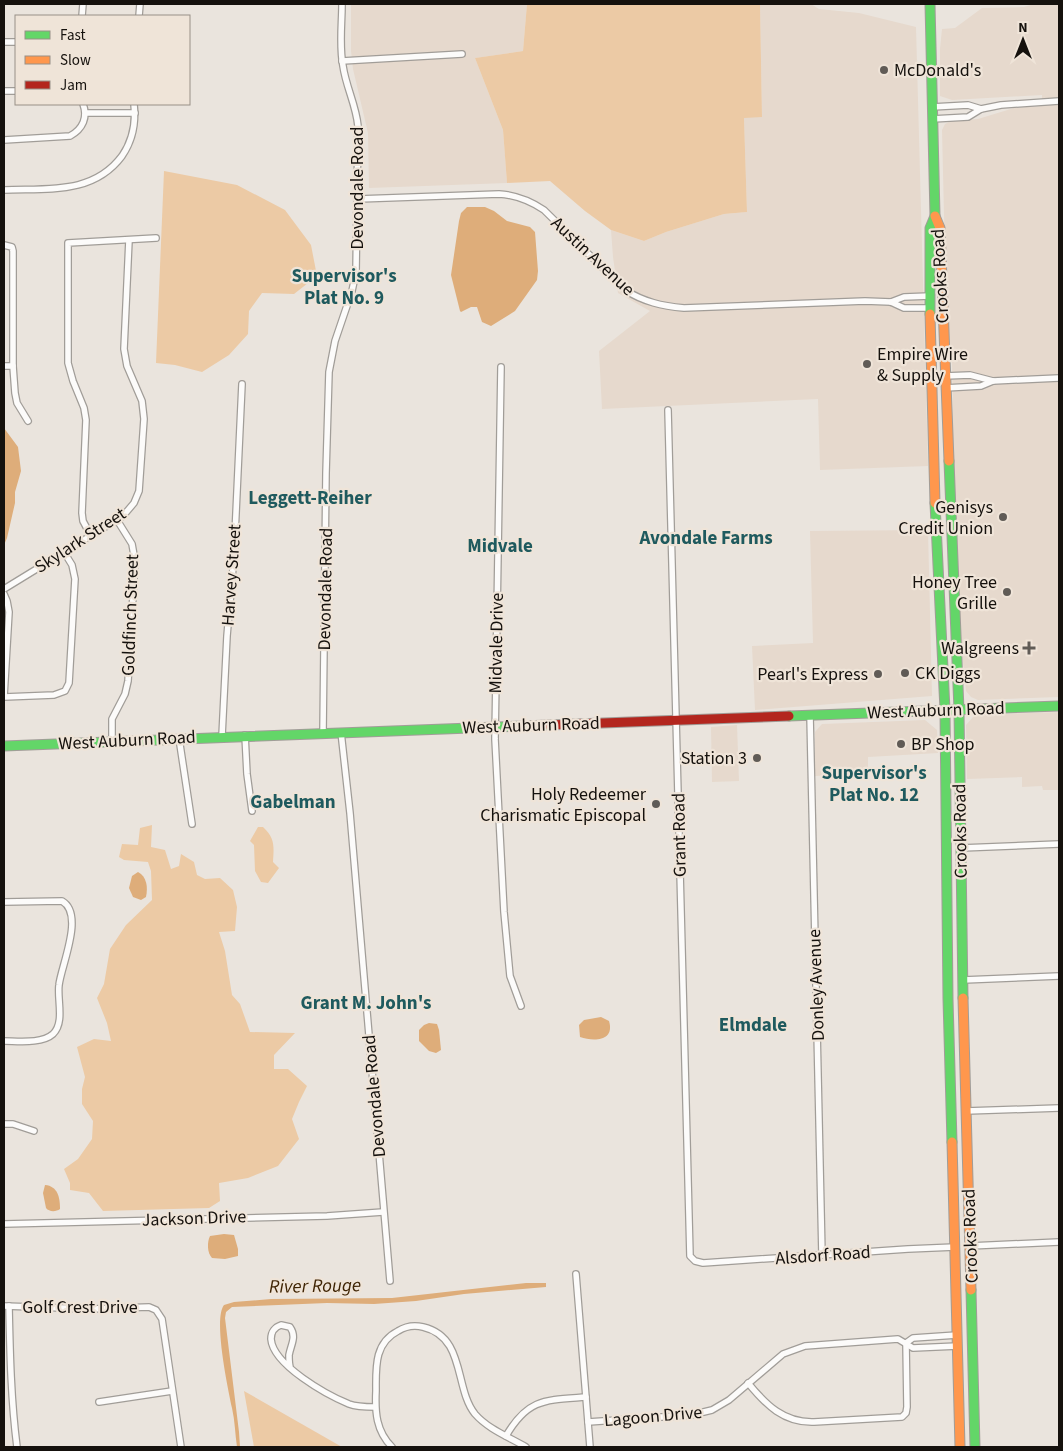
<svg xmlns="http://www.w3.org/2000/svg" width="1063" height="1451" font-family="'Source Sans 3',sans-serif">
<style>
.built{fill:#e6d9cd}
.green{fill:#eccaa5}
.water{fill:#dead7a}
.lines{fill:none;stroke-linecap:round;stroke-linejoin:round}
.street-casing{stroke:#a19d98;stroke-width:8}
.fast-casing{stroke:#a19d98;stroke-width:11}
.slow-casing{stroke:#a19d98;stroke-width:11}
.jam-casing{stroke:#a19d98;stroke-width:11}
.street{stroke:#fcfbfa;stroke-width:5.5}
.fast{stroke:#63d668;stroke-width:9}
.slow{stroke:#ff974d;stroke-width:9}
.jam{stroke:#b3261e;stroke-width:9}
.poi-dot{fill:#605b56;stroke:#efe4d8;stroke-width:2}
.labels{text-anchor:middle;stroke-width:4.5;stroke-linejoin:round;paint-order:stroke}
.poi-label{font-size:18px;fill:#15110d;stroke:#efe4d8;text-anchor:end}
.street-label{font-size:18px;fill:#15110d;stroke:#efe4d8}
.neighbourhood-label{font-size:19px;font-weight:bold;fill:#1f5a5e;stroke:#efe4d8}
.water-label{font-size:19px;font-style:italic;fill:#3f2404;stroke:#efe4d8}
</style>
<rect width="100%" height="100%" fill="#eae4dd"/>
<g class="built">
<polygon points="351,4 527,4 523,51 475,58 503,130 507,183 369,188 368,133 353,69 351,51"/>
<polygon points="760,4 811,4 819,9 859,13 916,27 928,466 820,470 818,399 602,409 599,351 650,311 618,293 613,257 611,230 644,241 666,232 724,214 747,212 744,117 762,117"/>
<polygon points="1034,4 1059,4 1059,697 978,700 971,697 966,691 961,642 951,432 953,407 952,364 947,341 942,130 945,124 951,121 978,119 1014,108 1042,106 1042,95 952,100 940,96 940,49 942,29 955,28 982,8 1024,7"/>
<polygon points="928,530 932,696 755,710 752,646 813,643 810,531"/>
<polygon points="1059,712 1059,790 1043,790 1042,786 1022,787 1022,777 967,779 966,725 973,717 977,715"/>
<polygon points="925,720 937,730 938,753 868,757 868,774 815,776 815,732 822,724"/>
<polygon points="737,725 739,781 712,782 711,727"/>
</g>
<g class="green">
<polygon points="527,4 760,4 762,117 744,118 747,212 724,214 666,232 644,241 611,230 585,211 550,181 507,183 503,130 475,58 523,51"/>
<polygon points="164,171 237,185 285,210 311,245 317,276 294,294 262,293 249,311 248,334 229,355 202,372 175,365 156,363"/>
<polygon points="152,825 151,847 165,850 171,869 179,866 181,854 194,862 197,875 205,879 220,878 233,890 237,907 235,931 219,932 225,951 232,995 240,1004 250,1032 295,1033 274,1055 274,1069 288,1069 307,1086 299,1102 292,1119 299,1139 278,1166 248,1178 219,1183 220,1201 209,1208 103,1211 89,1193 70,1190 70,1183 64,1169 78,1159 92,1139 93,1121 82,1104 82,1089 85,1077 77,1047 94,1039 111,1041 107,1023 97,998 104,984 110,949 126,925 152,900 151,871 148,862 124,860 119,857 122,844 138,845 140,828"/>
<path d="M258,827H263C275,838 274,846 273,862L279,868L268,883L261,882L255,871L254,845L250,841Z"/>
<polygon points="244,1391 342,1447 254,1447"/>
</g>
<g class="water">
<polygon points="467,207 485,207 494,211 507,221 530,227 535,232 538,271 537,280 515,311 491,326 482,322 477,307 471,307 461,312 460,311 451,275 459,221 461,213"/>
<polygon points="4,428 18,447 21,471 15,492 15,503 7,538 4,545"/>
<path d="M138,872C147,877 148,887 146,897L141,900L133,897L129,888L132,876Z"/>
<path d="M601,1017L609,1021C615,1041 594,1042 580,1037L579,1025L584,1020Z"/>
<polygon points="429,1023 437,1024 439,1030 441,1050 436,1053 429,1051 419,1041 419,1030 424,1025"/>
<path d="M45,1185C58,1186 60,1198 60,1209C56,1212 49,1212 46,1208L43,1193Z"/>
<path d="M224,1234L234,1235L238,1249V1256L225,1259L212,1258C207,1253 207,1242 210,1236Z"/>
<path d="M526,1283H546V1287L464,1294L416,1301L374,1304L327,1303L232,1307L226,1312L225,1318L239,1432L240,1447H237C235,1434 235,1421 232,1408C228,1389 213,1319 224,1305L234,1302L271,1299L392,1298Z"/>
</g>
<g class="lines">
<defs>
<g id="street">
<polyline points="82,16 83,4"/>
<polyline points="139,16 140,4"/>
<polyline points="4,42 16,42"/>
<polyline points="342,61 462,54"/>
<polyline points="4,91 16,91"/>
<polyline points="932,107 968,105 981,109"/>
<polyline points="86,113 135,113"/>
<polyline points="932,119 968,117 981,109 1001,105 1059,101"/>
<path d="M4,140L70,136C83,129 88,117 83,104"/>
<path d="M4,190C47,188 93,195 122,156C133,140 136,122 134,104"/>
<path d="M358,199L499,194C516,195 529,200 544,210L625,290C644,302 662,306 684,308L865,301L891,302L904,308H930"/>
<polyline points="4,245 12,247 13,251 13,366 15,393 17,403 28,421"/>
<polyline points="891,302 904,297 930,296"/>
<polyline points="4,366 13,366"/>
<polyline points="501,367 495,739 504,912 510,976 521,1006"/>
<polyline points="945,376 970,375 993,381"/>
<polyline points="945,388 981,386 993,381 1059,378"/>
<polyline points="668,410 690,1256 695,1261 703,1263 908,1249 955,1247"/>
<polyline points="91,536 83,521 82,513 86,420 84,408 73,381 68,363 68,243 156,238"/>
<polyline points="4,589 123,516 134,503 139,491 144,419 142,401 127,366 124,349 129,240"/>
<polyline points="4,594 7,601 9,612 4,697 54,695 65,691 69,683 75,579 72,565 64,552"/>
<polyline points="810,715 822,1255"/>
<polyline points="341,732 350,813 390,1281"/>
<path d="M323,733L326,473L329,372L335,341L352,291L356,272L358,126C356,105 346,87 343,66C339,46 342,24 342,4"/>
<polyline points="245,735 247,774 252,811"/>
<polyline points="222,736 227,636 234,556 242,384"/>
<polyline points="179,738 192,824"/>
<polyline points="112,742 112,719 125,694 128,681 135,561 132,544 117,520"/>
<polyline points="961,848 1059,844"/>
<path d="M4,902L62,901C85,914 61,966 59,985C57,1000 65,1022 53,1034C42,1044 18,1041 4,1041"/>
<polyline points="963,980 1059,976"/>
<polyline points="966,1111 1059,1108"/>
<polyline points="4,1124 13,1124 34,1131"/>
<polyline points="4,1224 327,1216 383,1212"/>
<polyline points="970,1246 1059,1242"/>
<polyline points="576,1274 590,1447"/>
<polyline points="4,1306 91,1309 149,1307 156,1310 162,1319 181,1447"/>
<path d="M9,1306C10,1354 11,1400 17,1447"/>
<polyline points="906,1343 913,1338 957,1335"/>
<path d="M290,1367C289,1363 289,1359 289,1355C291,1344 297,1337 290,1327L281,1325C275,1327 271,1332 271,1339C273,1365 327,1395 349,1404C357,1407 366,1407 375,1407"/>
<path d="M748,1383C766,1405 784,1423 814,1422L902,1417L906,1413L907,1407L906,1343"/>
<polyline points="99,1402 172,1391"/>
<polyline points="588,1422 691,1415 712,1410 729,1400 783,1354 805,1346 898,1339 913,1348 958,1346"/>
<path d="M506,1436C528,1398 546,1400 586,1397"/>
<path d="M392,1447C376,1431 375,1412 376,1391C376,1368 374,1343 398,1331C406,1326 415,1325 423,1327C466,1337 454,1388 475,1414C488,1429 509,1437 526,1447"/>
</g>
<g id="fast">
<polyline points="930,4 935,216 930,228 930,314"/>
<polyline points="949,461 959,710 963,998"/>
<polyline points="935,503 945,710 948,999 952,1142"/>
<polyline points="789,716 1059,706"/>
<polyline points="4,746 549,725"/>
<polyline points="971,1290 975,1447"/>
</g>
<g id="slow">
<polyline points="935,216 940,228 949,461"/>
<polyline points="930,314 935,503"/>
<polyline points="963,998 971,1290"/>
<polyline points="952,1142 960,1447"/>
</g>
<polyline id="jam" points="549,725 789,716"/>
</defs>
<use href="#street" class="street-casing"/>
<use href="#fast" class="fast-casing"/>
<use href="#slow" class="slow-casing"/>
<use href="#jam" class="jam-casing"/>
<use href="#street" class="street"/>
<use href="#fast" class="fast"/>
<use href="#slow" class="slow"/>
<use href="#jam" class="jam"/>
</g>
<g class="poi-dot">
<circle cx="884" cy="70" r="5"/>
<circle cx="867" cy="364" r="5"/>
<circle cx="1003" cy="517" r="5"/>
<circle cx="1007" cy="592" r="5"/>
<path d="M1026.5 640.5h5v5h5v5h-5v5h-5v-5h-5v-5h5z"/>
<circle cx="905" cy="673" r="5"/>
<circle cx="878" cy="674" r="5"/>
<circle cx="901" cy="744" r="5"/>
<circle cx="757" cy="758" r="5"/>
<circle cx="656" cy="804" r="5"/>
</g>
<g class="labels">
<g class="poi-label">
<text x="894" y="76" text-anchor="start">McDonald's</text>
<text x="877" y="360" text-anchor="start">Empire Wire<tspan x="877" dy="21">&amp; Supply</tspan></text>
<text x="993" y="513">Genisys<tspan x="993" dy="21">Credit Union</tspan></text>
<text x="997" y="588">Honey Tree<tspan x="997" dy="21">Grille</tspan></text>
<text x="1019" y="654">Walgreens</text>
<text x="915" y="679" text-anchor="start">CK Diggs</text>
<text x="868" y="680">Pearl's Express</text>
<text x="911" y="750" text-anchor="start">BP Shop</text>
<text x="747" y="764">Station 3</text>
<text x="646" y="800">Holy Redeemer<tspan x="646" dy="21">Charismatic Episcopal</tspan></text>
</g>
<g class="street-label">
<text transform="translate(357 188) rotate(-90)" y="6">Devondale Road</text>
<text transform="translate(593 256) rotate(43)" y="6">Austin Avenue</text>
<text transform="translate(940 276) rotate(-93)" y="6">Crooks Road</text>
<text transform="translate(80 540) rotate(-33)" y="6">Skylark Street</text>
<text transform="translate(231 575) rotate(-86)" y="6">Harvey Street</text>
<text transform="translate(325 589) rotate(-89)" y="6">Devondale Road</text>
<text transform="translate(130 615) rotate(-88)" y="6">Goldfinch Street</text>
<text transform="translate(496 643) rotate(-89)" y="6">Midvale Drive</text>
<text transform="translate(936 710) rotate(-2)" y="6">West Auburn Road</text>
<text transform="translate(531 725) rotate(-2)" y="6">West Auburn Road</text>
<text transform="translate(127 740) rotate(-3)" y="6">West Auburn Road</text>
<text transform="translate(960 831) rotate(-91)" y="6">Crooks Road</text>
<text transform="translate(679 835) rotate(-91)" y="6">Grant Road</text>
<text transform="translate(816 985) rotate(-92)" y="6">Donley Avenue</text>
<text transform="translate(374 1096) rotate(-95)" y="6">Devondale Road</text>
<text transform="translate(194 1218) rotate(-2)" y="6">Jackson Drive</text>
<text transform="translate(970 1236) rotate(-92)" y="6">Crooks Road</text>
<text transform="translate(823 1255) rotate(-4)" y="6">Alsdorf Road</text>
<text x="80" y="1313">Golf Crest Drive</text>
<text transform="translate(653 1416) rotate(-5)" y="6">Lagoon Drive</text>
</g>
<g class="neighbourhood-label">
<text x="344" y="282">Supervisor's<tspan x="344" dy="22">Plat No. 9</tspan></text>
<text x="310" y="504">Leggett-Reiher</text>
<text x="706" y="544">Avondale Farms</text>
<text x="500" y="552">Midvale</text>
<text x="874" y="779">Supervisor's<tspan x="874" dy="22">Plat No. 12</tspan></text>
<text x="293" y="808">Gabelman</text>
<text x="366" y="1009">Grant M. John's</text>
<text x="753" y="1031">Elmdale</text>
</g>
<g class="water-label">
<text transform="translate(315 1285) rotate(-1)" y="7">River Rouge</text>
</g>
</g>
<rect width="1063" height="1451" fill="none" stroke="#15110d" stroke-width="10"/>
<rect x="15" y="15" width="175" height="90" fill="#efe4d8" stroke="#989087"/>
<rect x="25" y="31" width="25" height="8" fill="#63d668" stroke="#989087"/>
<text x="60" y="40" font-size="15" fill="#15110d">Fast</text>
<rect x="25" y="56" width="25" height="8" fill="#ff974d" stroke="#989087"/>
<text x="60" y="65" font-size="15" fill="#15110d">Slow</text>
<rect x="25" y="81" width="25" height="8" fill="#b3261e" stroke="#989087"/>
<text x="60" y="90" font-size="15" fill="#15110d">Jam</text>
<g transform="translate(1023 40)" stroke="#efe4d8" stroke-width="4" paint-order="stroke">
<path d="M0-4L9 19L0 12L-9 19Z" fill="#15110d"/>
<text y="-8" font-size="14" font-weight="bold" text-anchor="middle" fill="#15110d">N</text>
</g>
</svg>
